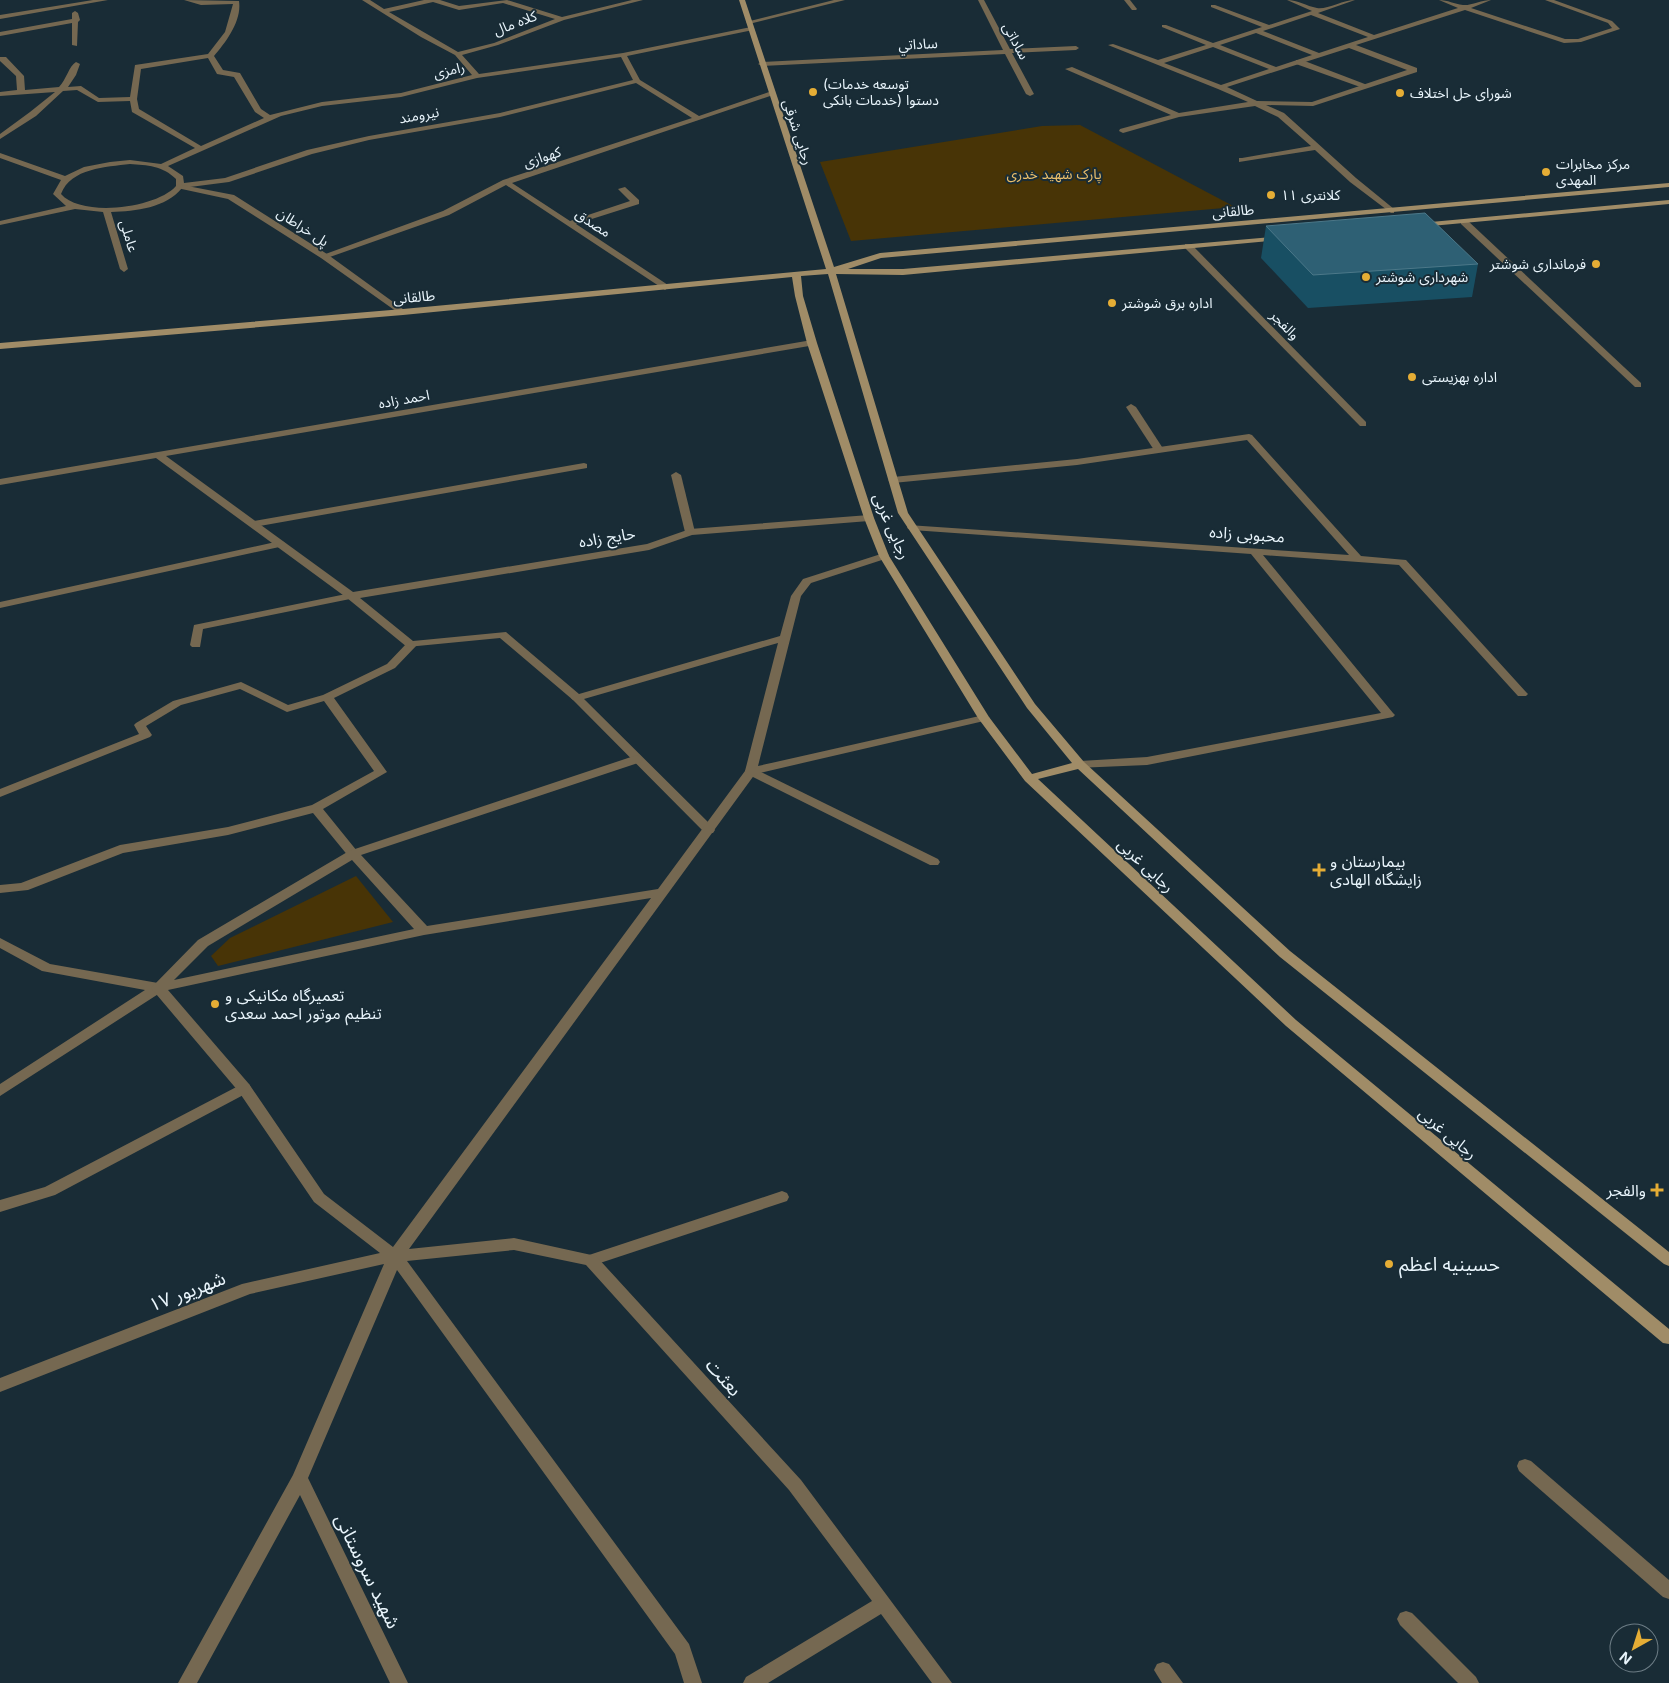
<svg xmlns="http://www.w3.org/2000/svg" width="1669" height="1683" font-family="Inter,'Noto Sans Arabic',sans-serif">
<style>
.green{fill:#483406}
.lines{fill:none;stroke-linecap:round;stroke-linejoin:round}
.lane{fill:#756851;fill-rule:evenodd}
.street{fill:#756851;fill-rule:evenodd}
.secondary{fill:#a08c67;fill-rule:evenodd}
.wall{fill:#184f63}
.building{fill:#2e6074;stroke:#4c7889}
.poi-dot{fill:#e5ad35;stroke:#192c36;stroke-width:2}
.labels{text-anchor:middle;stroke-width:4;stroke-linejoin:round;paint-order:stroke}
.far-street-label{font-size:14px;fill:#e9f5fc;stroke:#192c36}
.far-poi-label{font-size:14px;fill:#e9f5fc;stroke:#192c36;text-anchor:start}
.far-park-label{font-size:14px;fill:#ecc06c;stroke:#192c36}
.street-label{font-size:16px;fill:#e9f5fc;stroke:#192c36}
.poi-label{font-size:16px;fill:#e9f5fc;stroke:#192c36;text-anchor:start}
.near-poi-label{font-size:19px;fill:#e9f5fc;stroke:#192c36;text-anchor:start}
.near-street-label{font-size:19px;fill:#e9f5fc;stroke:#192c36}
</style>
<rect width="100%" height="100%" fill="#192c36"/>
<g class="green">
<polygon points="1080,125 1235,207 851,241 820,162 1042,126"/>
<polygon points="356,876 393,922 218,966 211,956 230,938"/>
</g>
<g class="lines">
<g class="lane">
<polygon points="93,0 108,0 0,19 0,15"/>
<path d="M184,0L239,1C242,21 226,42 214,56L223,70L240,73L261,109L270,115L322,102L401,93L472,75L455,55L421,37L362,0H370L384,9L424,0H440L459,6L507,0L562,17L632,0H643L564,20L498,45L462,55L479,74L623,53L751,27L753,28V30L627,56L640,80L699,116L769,92L776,94L512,183L570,221L630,201L618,189L625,187L639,200V204L576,224L668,285L669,287L665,290L506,185L449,215L327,258L320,256L443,211L503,180L692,118L636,83L500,117L369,140L312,154L229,182L182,188C166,208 136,211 111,212L128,269L124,272L120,269L103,212L75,209L0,225V221L66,206L53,194L61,180L0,158V153L65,176L84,167L110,162L130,160L161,164L195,148L132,112L130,101L98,102L77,90L63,91L36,116L0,139V134L30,112L55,92L0,96V92L17,90L16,76L0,61V57H6L24,76L25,90L59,87C66,80 69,66 76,62L80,64L76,75L68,87L81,86L99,98L130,97L135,65L208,54L225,32L233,4L201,5ZM433,2L459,10L503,3L555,19L494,43L458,52L389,12ZM621,57L633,80L500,113L369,136L307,150L225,178L184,183L183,176L168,166L281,116L322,106L401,97L477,78ZM208,58L217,74L234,77L255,112L264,118L201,146L139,109L137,99L141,69ZM130,164C147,165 163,166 176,179V186C157,208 82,218 61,194C71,168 106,167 130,164Z"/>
<polygon points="1124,0 1130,0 1137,9 1136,10 1132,10"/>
<path d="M1287,0C1298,0 1306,6 1317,8C1326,10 1343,0 1355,0L1318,13L1374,35L1458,8L1439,0C1448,0 1454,4 1463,5C1470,6 1482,0 1491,0L1471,8L1565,39H1578L1612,28L1608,23L1545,0H1554L1612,21L1620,29L1581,42L1564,43L1465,10L1356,45L1417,68V72L1313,106L1266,105L1284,113L1356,178L1394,209V213H1391L1350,182L1315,150L1239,162V158H1242L1311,146L1278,117L1255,106L1179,117L1123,133L1119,131L1120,129L1171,115L1065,69L1072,67L1179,113L1248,102L1218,89L1108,45L1113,44L1158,60L1206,45L1162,27V25H1166L1213,43L1262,27L1211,7V5H1215L1269,25L1312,11ZM1311,15L1368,37L1319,53L1263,31ZM1256,33L1312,55L1276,67L1220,45ZM1213,47L1269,69L1221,85L1164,63ZM1349,48L1407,70L1312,102L1257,101L1227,87Z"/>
<polygon points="75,11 78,13 80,20 78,22 77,46 72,45 72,23 0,36 0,32 72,19 72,13"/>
<polygon points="1131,404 1136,407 1164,450 1162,452 1156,452 1154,450 1126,407"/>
<polygon points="584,463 587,464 587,468 254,527 249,524 254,521"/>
<polygon points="676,472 681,475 695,532 694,534 686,534 685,532 671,475"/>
<polygon points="280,541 284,542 285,544 284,546 0,608 0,602"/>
<polygon points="351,593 355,594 356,596 355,598 203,629 200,647 192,647 190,645 194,625"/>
<polygon points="411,642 417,645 395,668 334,698 387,772 323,809 357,851 359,854 357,857 349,857 313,813 228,835 123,853 28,890 0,893 0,885 21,883 120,845 228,827 312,805 374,771 324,701 287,712 240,689 181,705 146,726 152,735 150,737 0,797 0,789 139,734 134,725 136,723 173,701 241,682 288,705 323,695 387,664 407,643"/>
<polygon points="577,695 581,696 713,827 715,830 713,833 705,833 573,700 571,698"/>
<polygon points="751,767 938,859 940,862 938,865 930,865 747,774 745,771 747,768"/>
<polygon points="0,938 50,964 158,983 163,985 165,988 163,991 0,1096 0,1084 145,990 42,971 0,948"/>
<polygon points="244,1083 249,1084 251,1088 249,1092 55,1195 0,1212 0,1200 45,1187"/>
<polygon points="782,1191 787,1193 789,1197 787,1201 591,1266 586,1264 583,1260 586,1256"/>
</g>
<g class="street">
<polygon points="834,0 845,0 749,24 746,22"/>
<polygon points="978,0 984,0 1010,49 1076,46 1079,48 1076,50 1012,53 1034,94 1030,96 1026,94 1005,54 762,66 758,64 762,62 1003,50"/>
<polygon points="1296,60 1302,60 1370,86 1363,88 1296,64"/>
<polygon points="177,184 234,195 327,254 407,312 406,314 400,314 321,258 228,199 177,188"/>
<polygon points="1461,220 1467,220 1641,383 1641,387 1635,387 1461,224"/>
<polygon points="1185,244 1191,244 1366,422 1366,426 1360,426 1185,248"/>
<path d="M812,340L815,341V345L166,456L353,592L647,544L690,529L869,515L874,518L869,521L692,535L649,550L360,598L413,641L506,632L579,694L780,636L791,596L803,579L884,553L888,554L889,556L888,558L811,583L801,596L758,766L984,715L990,718L984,721L755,774L409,1249L514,1238L596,1256L801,1480L952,1683H932L881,1614L768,1683H743L746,1677L872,1601L789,1490L586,1265L514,1250L407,1261L689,1644L702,1683H684L675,1654L397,1270L308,1478L408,1683H390L300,1495L197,1683H178L293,1475L384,1264L250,1294L0,1392V1378L242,1284L380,1253L314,1202L239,1092L151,988L198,940L349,851L637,755L643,759L641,762L361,855L427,926L658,889L745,771L778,643L577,701L573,700L500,638L407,647L347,598L156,458L0,485V479ZM352,860L414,929L174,980L208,946ZM651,898L393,1247L324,1194L249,1084L168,990L424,935Z"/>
<polygon points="1249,434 1252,435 1361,556 1406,560 1526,692 1528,694 1526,696 1518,696 1399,565 1263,555 1393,713 1395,715 1393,717 1147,765 1076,768 1074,765 1080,761 1147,757 1381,713 1251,554 912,530 908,529 907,527 908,525 1349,555 1247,440 1077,465 893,483 888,480 893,477 1077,459"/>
<polygon points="1525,1459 1531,1461 1669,1580 1669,1599 1663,1597 1519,1471 1517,1466 1519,1461"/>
<polygon points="1406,1611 1412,1613 1476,1677 1479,1683 1458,1683 1400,1625 1397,1619 1400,1613"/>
<polygon points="1163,1662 1169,1664 1183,1683 1162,1683 1154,1670 1157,1664"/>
</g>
<g class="secondary">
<path d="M739,0H745L834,267L880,253L1669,183V187L881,258L848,269H903L1283,236L1284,238L1280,240L903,275L836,274L908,513L1035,704L1084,762L1290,951L1669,1252V1266L1664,1264L1280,957L1078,769L1038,779L1296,1020L1669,1329V1344L1663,1343L1286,1026L1025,781L978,718L879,556L864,518L807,343L795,296L792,277L403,315L0,349V343L403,309L826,269ZM828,274L898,513L1027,708L1072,763L1032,774L989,717L889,556L874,518L817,343L803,296L801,276Z"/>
<polygon points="1669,200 1669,204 1420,227 1416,225 1420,223"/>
</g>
</g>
<polygon class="wall" points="1266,226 1478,264 1472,297 1308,308 1261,258"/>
<polygon class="building" points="1425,213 1478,264 1313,275 1266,226"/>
<g class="poi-dot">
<circle cx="813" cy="92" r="5"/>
<circle cx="1400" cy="93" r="5"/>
<circle cx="1546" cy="172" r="5"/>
<circle cx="1271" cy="195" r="5"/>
<circle cx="1596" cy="264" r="5"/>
<circle cx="1366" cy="277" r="5"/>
<circle cx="1112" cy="303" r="5"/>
<circle cx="1412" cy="377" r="5"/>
<path d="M1316.5 862.5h5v5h5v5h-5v5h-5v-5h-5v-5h5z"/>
<circle cx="215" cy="1004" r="5"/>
<path d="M1654.5 1182.5h5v5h5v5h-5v5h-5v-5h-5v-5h5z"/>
<circle cx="1389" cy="1264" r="5"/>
</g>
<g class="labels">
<g class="far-street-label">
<text transform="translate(515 23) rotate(-21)" y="5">کلاه مال</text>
<text transform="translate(1016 41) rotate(62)" y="5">ساداتی</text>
<text transform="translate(918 44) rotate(-3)" y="5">ساداتي</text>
<text transform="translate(449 70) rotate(-13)" y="5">رامزی</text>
<text transform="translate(419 115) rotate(-10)" y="5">نیرومند</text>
<text transform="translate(798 132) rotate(72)" y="5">رجایی شرقی</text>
<text transform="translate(542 157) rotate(-18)" y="5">کهوازی</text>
<text transform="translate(1233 211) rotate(-5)" y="5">طالقانی</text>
<text transform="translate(593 223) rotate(33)" y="5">مصدق</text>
<text transform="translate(303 227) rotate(33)" y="5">پل خراطان</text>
<text transform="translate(129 236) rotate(73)" y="5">عاملی</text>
<text transform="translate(414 297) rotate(-5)" y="5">طالقانی</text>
<text transform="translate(1285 325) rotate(45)" y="5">والفجر</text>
<text transform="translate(404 399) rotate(-10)" y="5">احمد زاده</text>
</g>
<g class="far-poi-label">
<text x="823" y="89">(توسعه خدمات<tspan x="823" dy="16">دستوا (خدمات بانکی</tspan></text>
<text x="1410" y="98">شورای حل اختلاف</text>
<text x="1556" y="169">مرکز مخابرات<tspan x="1556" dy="16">المهدی</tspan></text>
<text x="1281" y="200">کلانتری ۱۱</text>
<text x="1586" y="269" text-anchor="end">فرمانداری شوشتر</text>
<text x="1376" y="282">شهرداری شوشتر</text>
<text x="1122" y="308">اداره برق شوشتر</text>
<text x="1422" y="382">اداره بهزیستی</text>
</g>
<g class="far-park-label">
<text x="1054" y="179">پارک شهید خدری</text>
</g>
<g class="street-label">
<text transform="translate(892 526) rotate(67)" y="6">رجایی غربی</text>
<text transform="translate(1247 534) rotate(4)" y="6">محبوبی زاده</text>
<text transform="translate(607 537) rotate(-9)" y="6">حایج زاده</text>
<text transform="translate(1146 865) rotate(43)" y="6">رجایی غربی</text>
<text transform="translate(1448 1133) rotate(40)" y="6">رجایی غربی</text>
</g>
<g class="poi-label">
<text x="1330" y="867">بیمارستان و<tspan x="1330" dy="18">زایشگاه الهادی</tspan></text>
<text x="225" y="1001">تعمیرگاه مکانیکی و<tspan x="225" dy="18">تنظیم موتور احمد سعدی</tspan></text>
<text x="1646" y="1196" text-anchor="end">والفجر</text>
</g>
<g class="near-poi-label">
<text x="1399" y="1271">حسینیه اعظم</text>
</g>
<g class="near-street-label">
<text transform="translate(187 1291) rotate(-21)" y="7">۱۷ شهریور</text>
<text transform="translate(724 1377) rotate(48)" y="7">بعثت</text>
<text transform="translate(368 1571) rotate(64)" y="7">شهید سروستانی</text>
</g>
</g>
<g transform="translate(1634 1648) rotate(219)"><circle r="24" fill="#192c36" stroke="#6c7c85"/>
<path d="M0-4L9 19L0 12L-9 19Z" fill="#e5ad35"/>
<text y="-8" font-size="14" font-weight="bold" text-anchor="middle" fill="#e9f5fc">N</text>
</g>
</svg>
